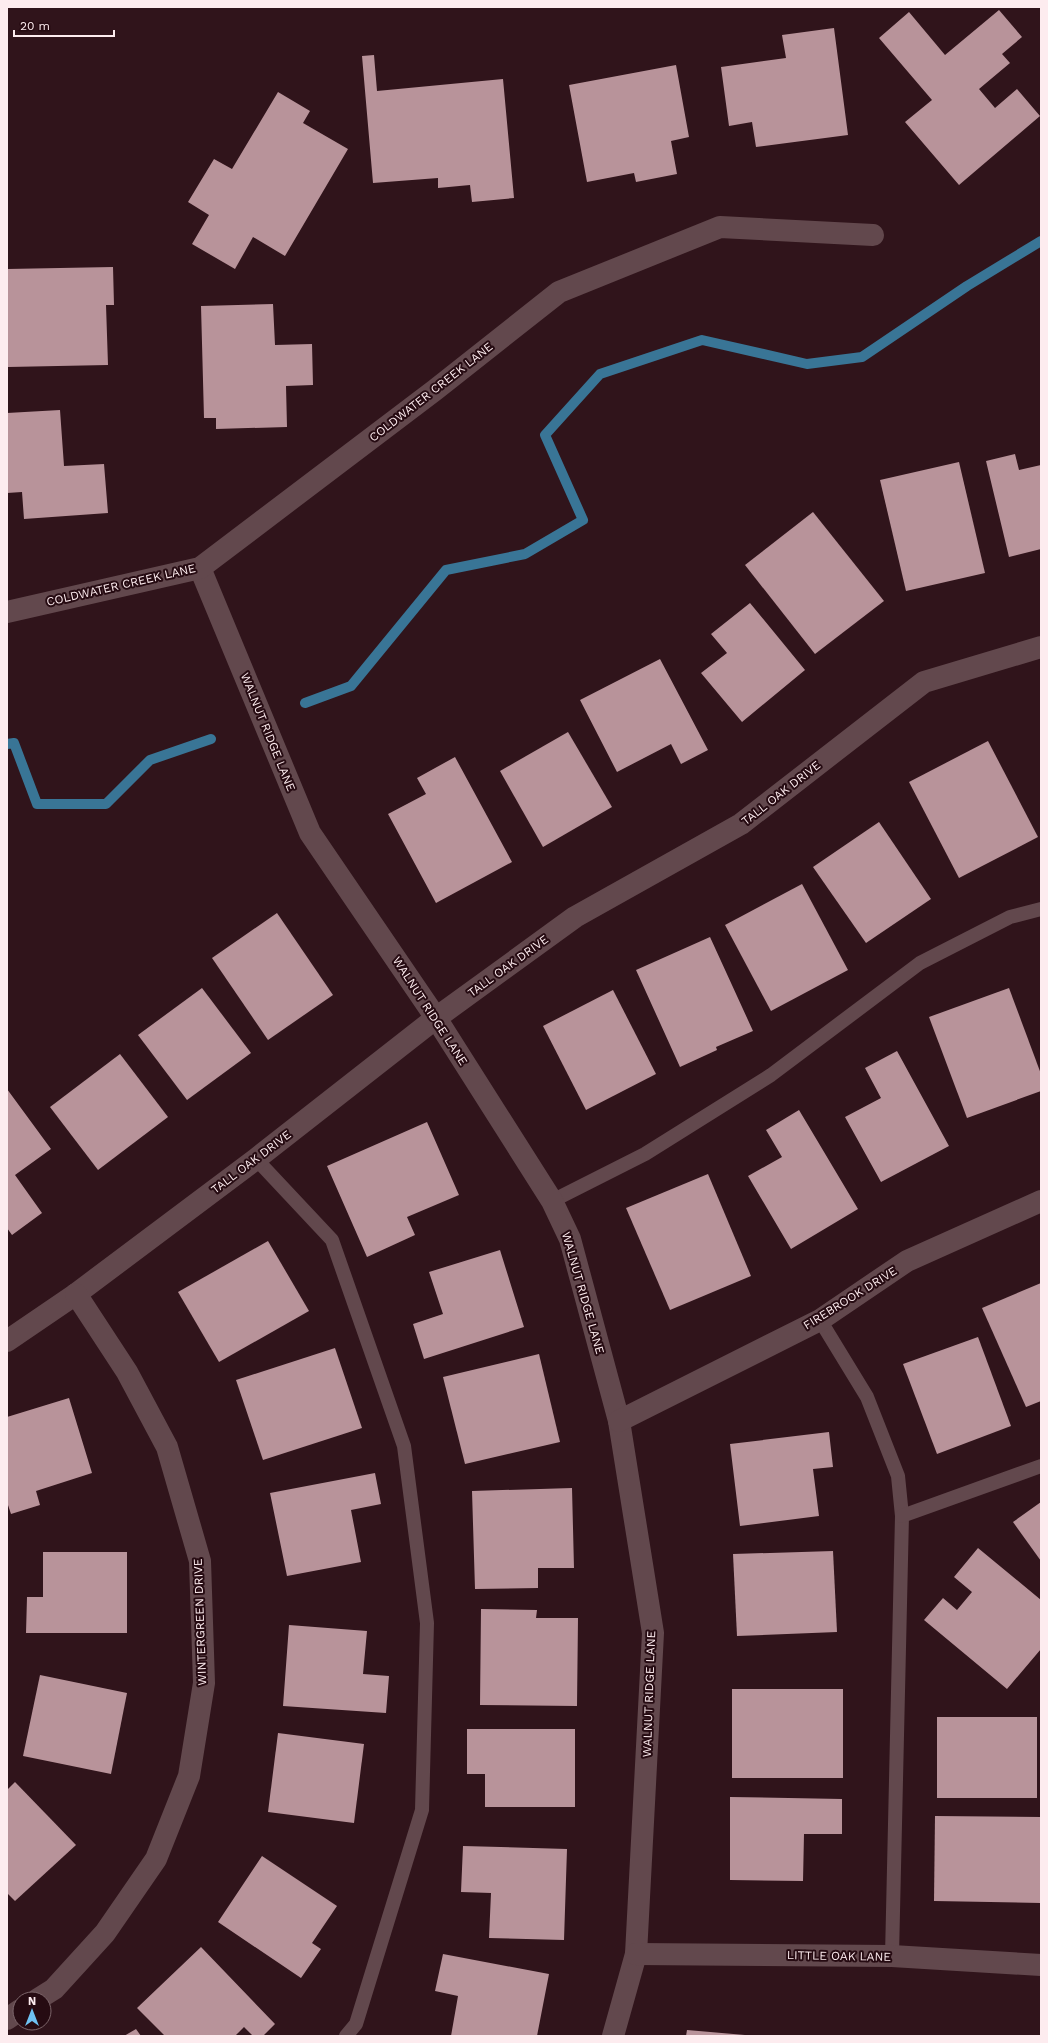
<svg xmlns="http://www.w3.org/2000/svg" width="1048" height="2043" font-family="'Work Sans',sans-serif">
<style>
.lines{fill:none;stroke-linecap:round;stroke-linejoin:round}
.stream{stroke:#397596;stroke-width:10}
.building{fill:#b8939a}
.lane{stroke:#62484d;stroke-width:14}
.street{stroke:#62484d;stroke-width:22}
.labels{text-anchor:middle;stroke-width:4;stroke-linejoin:round;paint-order:stroke}
.street-label{font-size:12px;fill:#fdecef;stroke:#260b12}
</style>
<rect width="100%" height="100%" fill="#30141b"/>
<g class="lines">
<g class="stream">
<polyline points="305,703 351,686 446,570 525,554 583,520 545,435 600,374 702,340 807,364 862,357 967,286 1041,241"/>
<polyline points="7,744 14,743 37,804 106,804 150,760 211,739"/>
</g>
</g>
<g class="building">
<polygon points="999,10 1022,37 1002,54 1010,63 979,89 995,108 1017,89 1040,116 959,185 905,122 932,100 879,38 909,12 945,55"/>
<polygon points="834,28 848,135 756,147 752,122 729,126 721,67 786,58 782,35"/>
<polygon points="374,55 377,91 503,79 514,198 472,202 470,185 438,188 438,178 373,183 362,56"/>
<polygon points="676,65 689,137 671,141 677,174 636,182 634,173 587,182 569,85"/>
<polygon points="278,92 310,111 303,123 348,149 285,256 253,237 235,269 192,244 209,215 188,202 214,159 232,169"/>
<polygon points="113,267 114,305 106,305 108,365 8,367 7,269"/>
<polygon points="273,304 275,345 312,344 313,385 286,386 287,427 216,429 216,418 204,418 201,306"/>
<polygon points="60,410 64,466 104,464 108,513 24,519 22,492 7,493 7,413"/>
<polygon points="1015,454 1019,470 1041,465 1041,549 1009,557 986,461"/>
<polygon points="959,462 985,573 906,591 880,480"/>
<polygon points="813,512 884,601 815,654 745,565"/>
<polygon points="750,603 805,670 742,722 701,673 727,653 711,634"/>
<polygon points="660,659 708,750 681,764 671,744 617,772 580,700"/>
<polygon points="568,732 612,807 543,847 500,771"/>
<polygon points="988,741 1038,837 959,878 909,782"/>
<polygon points="455,757 512,862 436,903 388,814 426,794 417,778"/>
<polygon points="879,822 931,899 866,943 813,867"/>
<polygon points="802,884 848,970 771,1011 725,925"/>
<polygon points="277,913 333,995 268,1040 212,958"/>
<polygon points="710,937 753,1031 716,1047 717,1050 680,1067 636,970"/>
<polygon points="202,988 251,1053 187,1100 138,1035"/>
<polygon points="1009,988 1041,1074 1041,1091 967,1118 929,1017"/>
<polygon points="613,990 656,1074 586,1110 543,1026"/>
<polygon points="897,1051 949,1146 881,1182 845,1117 881,1098 865,1068"/>
<polygon points="120,1054 168,1117 98,1170 50,1107"/>
<polygon points="7,1089 51,1149 15,1175 42,1213 12,1235 7,1228"/>
<polygon points="799,1110 858,1209 791,1249 748,1176 782,1157 766,1130"/>
<polygon points="427,1122 459,1195 407,1217 415,1235 367,1257 327,1166"/>
<polygon points="708,1174 751,1276 670,1310 626,1208"/>
<polygon points="268,1241 309,1311 219,1362 178,1292"/>
<polygon points="500,1250 524,1327 424,1359 413,1324 443,1314 429,1272"/>
<polygon points="1041,1283 1041,1401 1026,1407 982,1308"/>
<polygon points="978,1337 1011,1426 937,1454 903,1364"/>
<polygon points="335,1348 362,1428 263,1460 236,1380"/>
<polygon points="539,1354 560,1442 465,1464 443,1377"/>
<polygon points="69,1398 92,1473 36,1491 40,1505 11,1514 7,1502 7,1417"/>
<polygon points="829,1432 833,1467 813,1469 819,1516 740,1526 730,1444"/>
<polygon points="375,1473 381,1504 351,1510 361,1562 287,1576 270,1493"/>
<polygon points="572,1488 574,1568 538,1568 538,1588 475,1589 472,1491"/>
<polygon points="1041,1502 1041,1561 1013,1522"/>
<polygon points="978,1548 1041,1600 1041,1649 1007,1689 924,1620 943,1598 957,1610 972,1592 954,1577"/>
<polygon points="833,1551 837,1632 737,1636 733,1554"/>
<polygon points="43,1552 127,1552 127,1633 26,1633 27,1597 43,1597"/>
<polygon points="481,1609 537,1610 536,1618 578,1618 577,1706 480,1705"/>
<polygon points="289,1625 367,1631 363,1674 389,1676 386,1713 283,1706"/>
<polygon points="40,1675 127,1693 111,1774 23,1756"/>
<rect x="732" y="1689" width="111" height="89"/>
<rect x="937" y="1717" width="100" height="81"/>
<polygon points="467,1729 575,1729 575,1807 485,1807 485,1774 467,1774"/>
<polygon points="278,1733 364,1744 354,1823 268,1812"/>
<polygon points="15,1782 76,1845 15,1901 7,1893 7,1790"/>
<polygon points="730,1797 842,1799 842,1834 804,1834 803,1881 730,1880"/>
<polygon points="935,1816 1041,1817 1041,1903 934,1901"/>
<polygon points="463,1846 567,1849 564,1940 489,1938 491,1893 461,1892"/>
<polygon points="262,1856 337,1906 312,1943 321,1949 301,1978 218,1922"/>
<polygon points="201,1947 275,2024 263,2036 253,2036 244,2027 235,2036 165,2036 137,2008"/>
<polygon points="443,1954 549,1974 537,2036 451,2036 458,1996 435,1991"/>
<polygon points="136,2029 141,2036 124,2036"/>
<polygon points="687,2030 745,2035 745,2036 686,2036"/>
</g>
<g class="lines">
<g class="lane">
<polyline points="256,1159 332,1240 404,1446 427,1623 422,1810 356,2024 346,2036"/>
<polyline points="552,1201 645,1154 771,1075 920,963 1010,917 1041,909"/>
<polyline points="820,1320 867,1397 898,1476 902,1516 892,1956"/>
<polyline points="902,1516 1041,1466"/>
</g>
<g class="street">
<polyline points="200,568 310,833 436,1018 552,1201 570,1239 619,1421 653,1633 636,1954 613,2036"/>
<polyline points="7,612 200,568 435,390 559,292 720,227 873,235"/>
<polyline points="7,1341 76,1294 256,1159 436,1018 575,917 741,824 924,682 1041,647"/>
<polyline points="619,1421 820,1320 907,1261 1041,1201"/>
<polyline points="636,1954 892,1956 1041,1965"/>
<polyline points="38,1999 54,1989 105,1933 156,1859 189,1776 204,1683 200,1561 167,1447 127,1372 76,1294"/>
<polyline points="7,2019 20,2010"/>
</g>
</g>
<g class="labels">
<g class="street-label">
<text transform="translate(431 392) rotate(-38)" y="4">COLDWATER CREEK LANE</text>
<text transform="translate(121 585) rotate(-13)" y="4">COLDWATER CREEK LANE</text>
<text transform="translate(268 732) rotate(68)" y="4">WALNUT RIDGE LANE</text>
<text transform="translate(781 793) rotate(-38)" y="4">TALL OAK DRIVE</text>
<text transform="translate(508 966) rotate(-36)" y="4">TALL OAK DRIVE</text>
<text transform="translate(430 1011) rotate(57)" y="4">WALNUT RIDGE LANE</text>
<text transform="translate(251 1162) rotate(-37)" y="4">TALL OAK DRIVE</text>
<text transform="translate(583 1293) rotate(74)" y="4">WALNUT RIDGE LANE</text>
<text transform="translate(850 1298) rotate(-32)" y="4">FIREBROOK DRIVE</text>
<text transform="translate(200 1622) rotate(-92)" y="4">WINTERGREEN DRIVE</text>
<text transform="translate(649 1694) rotate(-88)" y="4">WALNUT RIDGE LANE</text>
<text transform="translate(839 1956) rotate(1)" y="4">LITTLE OAK LANE</text>
</g>
</g>
<rect width="1048" height="2043" fill="none" stroke="#fdecef" stroke-width="16"/>
<g transform="translate(32 2011)"><circle r="19" fill="#260b12" stroke="#7c656a"/>
<path d="M0-3L7 15L0 10L-7 15Z" fill="#6ec2f3"/>
<text y="-6" font-size="11" font-weight="bold" text-anchor="middle" fill="#fdecef">N</text>
</g>
<path d="M14 30v6h100v-6" fill="none" stroke="#fdecef" stroke-width="2"/>
<text x="20" y="30" font-size="12" fill="#fdecef" stroke="#260b12" stroke-width="3" paint-order="stroke">20 m</text>
</svg>
